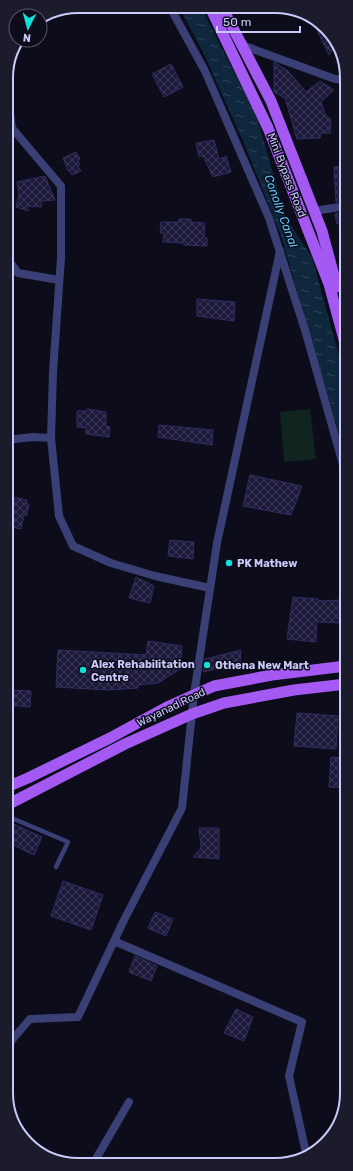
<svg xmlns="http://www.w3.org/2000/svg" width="353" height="1171" font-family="Rubik,sans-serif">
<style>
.park{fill:#102420}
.water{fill:url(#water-ripples)}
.building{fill:url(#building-cross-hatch);stroke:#312d64}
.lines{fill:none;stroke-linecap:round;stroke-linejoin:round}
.service{stroke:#3a4076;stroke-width:4.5}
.minor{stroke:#3a4076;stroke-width:8}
.primary{stroke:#a459f3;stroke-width:11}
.poi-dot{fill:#10e0d8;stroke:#0c0c1a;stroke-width:1.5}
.labels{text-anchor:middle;stroke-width:3;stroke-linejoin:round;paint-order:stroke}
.street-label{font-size:11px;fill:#c9cafb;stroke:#0c0c1a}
.poi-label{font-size:11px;font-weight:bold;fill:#c9cafb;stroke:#0c0c1a;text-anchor:start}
.water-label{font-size:12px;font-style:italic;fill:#5fc3f3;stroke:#0c0c1a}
.rim{fill:none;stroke:#c9cafb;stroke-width:2}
</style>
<defs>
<pattern id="water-ripples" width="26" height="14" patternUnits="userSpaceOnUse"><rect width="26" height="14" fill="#0e273c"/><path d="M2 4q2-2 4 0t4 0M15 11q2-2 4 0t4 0" fill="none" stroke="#304559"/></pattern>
<pattern id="building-cross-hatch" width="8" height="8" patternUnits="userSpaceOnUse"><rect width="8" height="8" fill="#1c1a3a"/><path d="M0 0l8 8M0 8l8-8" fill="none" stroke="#3c3a57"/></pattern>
</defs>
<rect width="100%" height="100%" fill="#0c0c1a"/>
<polygon class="park" points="310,409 316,459 284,462 280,412"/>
<polygon class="water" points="180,9 202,9 257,117 286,218 312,257 346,381 346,457 280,233 243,141 204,54"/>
<g class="building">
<polygon points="312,20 326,27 335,45 329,55"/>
<polygon points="274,62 288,71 306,92 320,81 334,90 321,102 325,114 331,120 330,133 321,133 320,138 297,139 285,98 274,92"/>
<polygon points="171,64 183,87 164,97 152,74"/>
<polygon points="214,140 219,159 226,156 231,172 213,177 203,156 199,157 196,143"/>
<polygon points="76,152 80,159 78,160 80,164 78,166 81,171 72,175 69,170 68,171 63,158"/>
<polygon points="346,166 346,201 336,202 334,167"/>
<polygon points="45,176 55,200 42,201 41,207 28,206 28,211 16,207 19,195 17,182"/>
<polygon points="346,212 346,222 337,224 335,214"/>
<polygon points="179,219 191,219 191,222 205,223 204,237 207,238 207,246 184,245 184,243 163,242 164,233 160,233 161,222 179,222"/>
<polygon points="197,299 235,302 234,321 197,316"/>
<polygon points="87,409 106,412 106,426 110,427 109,437 86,434 86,428 77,427 77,411 87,411"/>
<polygon points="159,425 213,430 212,445 158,437"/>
<polygon points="250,475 302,486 291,515 243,506"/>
<polygon points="7,496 27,500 26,504 29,504 27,515 24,515 21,529 7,526"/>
<polygon points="170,540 194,542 193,559 168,556"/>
<polygon points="136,577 154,586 150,603 129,598"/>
<polygon points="293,597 318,599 318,601 341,600 342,623 317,622 316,642 287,639"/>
<polygon points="148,641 182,646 180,669 158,683 138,685 138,688 109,690 56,687 58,650 146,655"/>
<polygon points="241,650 240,663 203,672 205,659"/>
<polygon points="7,690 31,691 30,707 7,705"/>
<polygon points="297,713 338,716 336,749 294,746"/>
<polygon points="331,757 346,758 346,788 329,787"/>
<polygon points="7,821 42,837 34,855 7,842"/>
<polygon points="199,828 219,828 219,859 193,857 201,848"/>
<polygon points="63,881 103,895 91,930 51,916"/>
<polygon points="155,912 173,919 166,936 148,928"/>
<polygon points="135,956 157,966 151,981 129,972"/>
<polygon points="236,1009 253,1017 244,1041 224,1033"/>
</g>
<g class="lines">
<polyline class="service" points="7,816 68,842 56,867"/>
<g class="minor">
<polyline points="171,9 205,71 269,218 305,330 346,475"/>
<polyline points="242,45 335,79 346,80"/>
<polyline points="6,109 10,113 12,128 61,186 61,258 53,372 51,438 59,516 73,546 111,563 155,576 210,588"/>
<polyline points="314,211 346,206"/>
<polyline points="6,257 18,273 59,280"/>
<polyline points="7,440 33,437 51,438"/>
<polyline points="114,941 302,1022 289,1076 306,1153"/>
<polyline points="7,1060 11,1041 30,1019 78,1017 124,920 182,808 194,694 217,543 280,251"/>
<polyline points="93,1164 129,1102"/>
</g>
<g class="primary">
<polyline points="211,9 268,128 329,284 346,347"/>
<polyline points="223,9 271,101 322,231 337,287"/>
<polyline points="7,787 28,778 110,738 167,707 214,686 272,675 346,666"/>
<polyline points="7,805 125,744 192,714 224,703 294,690 346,684"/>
</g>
</g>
<g class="poi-dot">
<circle cx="229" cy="563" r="4"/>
<circle cx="207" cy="665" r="4"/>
<circle cx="83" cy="670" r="4"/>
</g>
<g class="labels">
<g class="street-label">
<text transform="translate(287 175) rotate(69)" y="4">Mini Bypass Road</text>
<text transform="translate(171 707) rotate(-26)" y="4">Wayanad Road</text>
</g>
<g class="poi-label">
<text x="237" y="567">PK Mathew</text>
<text x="91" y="668">Alex Rehabilitation<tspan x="91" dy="13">Centre</tspan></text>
<text x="215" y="669">Othena New Mart</text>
</g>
<g class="water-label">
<text transform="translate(281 211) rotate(70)" y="4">Conolly Canal</text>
</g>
</g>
<path d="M0 0H353V1171H0ZM78 13H275A65 65 0 0 1 340 78V1093A65 65 0 0 1 275 1158H78A65 65 0 0 1 13 1093V78A65 65 0 0 1 78 13Z" fill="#1b1b2c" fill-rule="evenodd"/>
<path class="rim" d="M78 13H275A65 65 0 0 1 340 78V1093A65 65 0 0 1 275 1158H78A65 65 0 0 1 13 1093V78A65 65 0 0 1 78 13Z"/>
<g transform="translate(28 28) rotate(186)"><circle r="19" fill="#0c0c1a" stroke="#585874"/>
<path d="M0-3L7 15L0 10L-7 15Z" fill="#10e0d8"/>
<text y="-6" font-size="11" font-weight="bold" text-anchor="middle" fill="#c9cafb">N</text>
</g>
<path d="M217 26v6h83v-6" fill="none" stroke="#c9cafb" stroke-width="2"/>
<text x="223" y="26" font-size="12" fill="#c9cafb" stroke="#0c0c1a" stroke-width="3" paint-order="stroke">50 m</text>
</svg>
